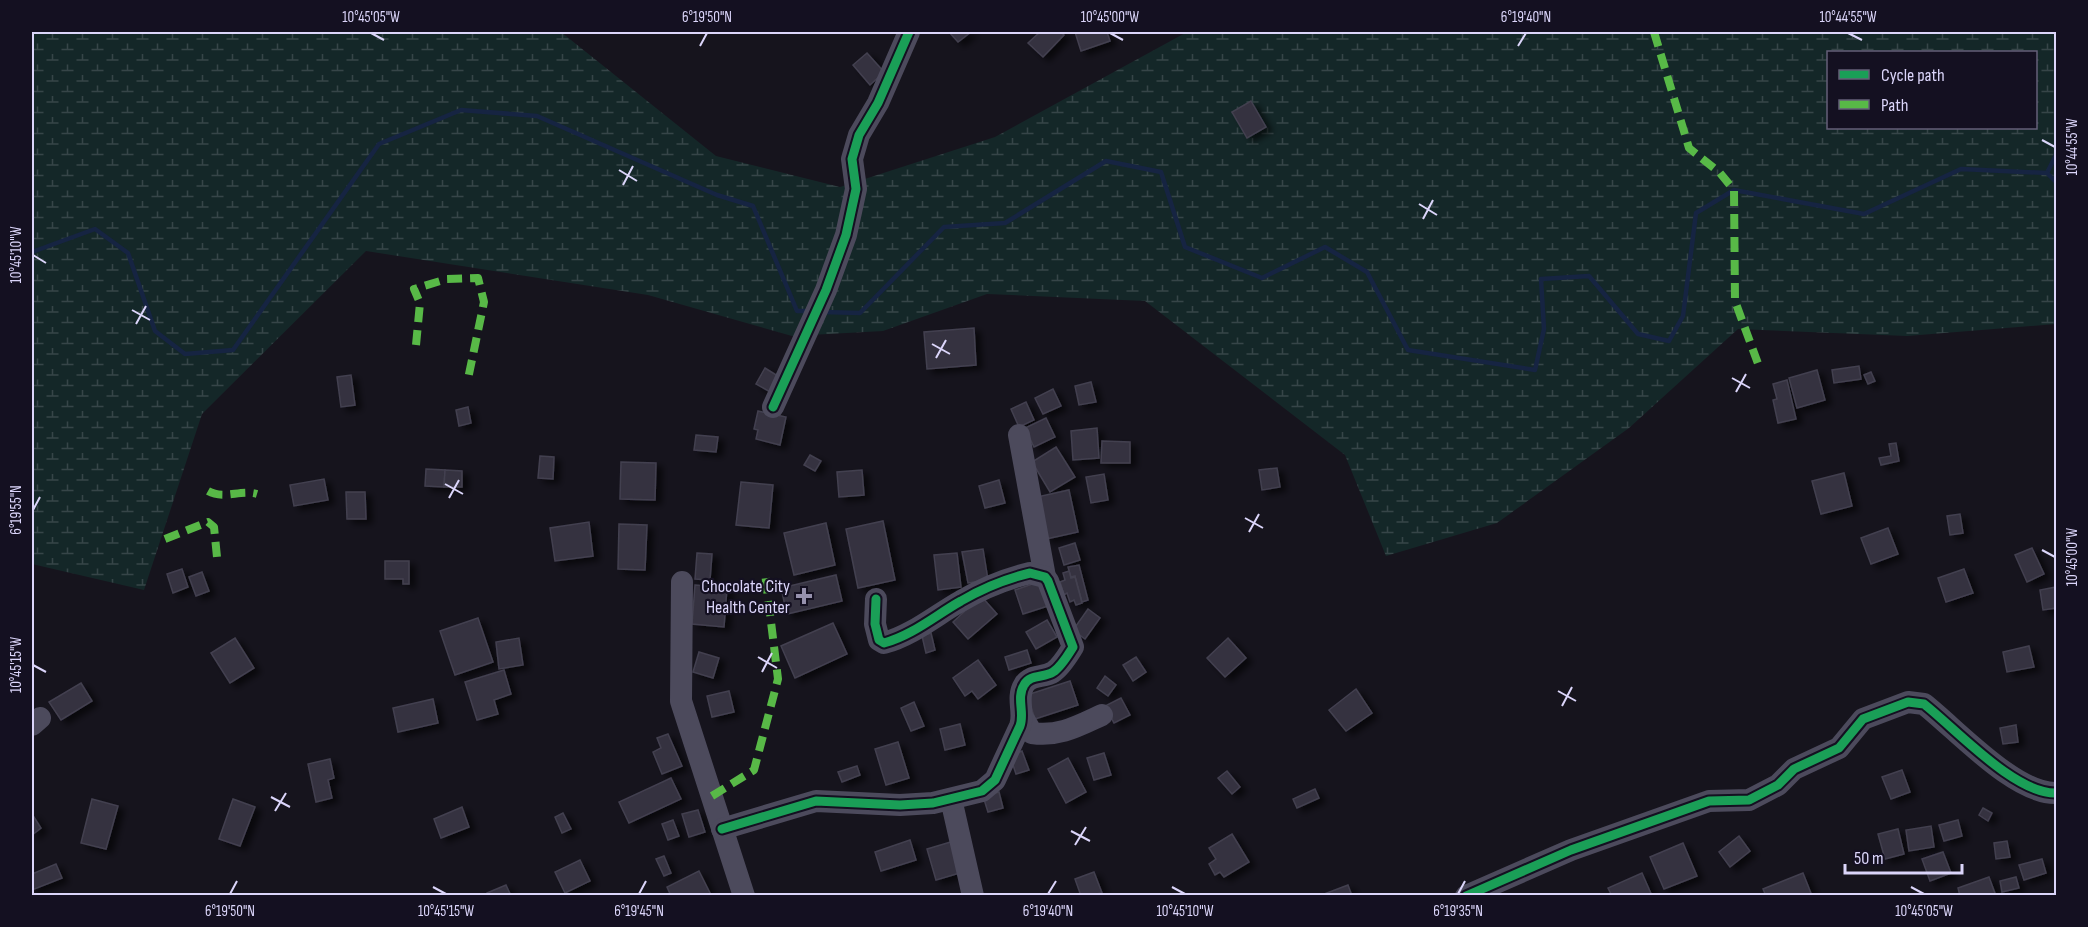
<svg xmlns="http://www.w3.org/2000/svg" width="2088" height="927" font-family="'Sofia Sans Condensed',sans-serif">
<style>
.wetland{fill:url(#wetland-marsh);fill-rule:evenodd}
.lines{fill:none;stroke-linecap:round;stroke-linejoin:round}
.stream{stroke:#162442;stroke-width:4.5}
.building{fill:#35323f;stroke:#434050;stroke-width:1.5;filter:url(#shadow)}
.minor{stroke:#4c4a5c;stroke-width:22}
.quiet{stroke:#58b947;stroke-width:8;stroke-dasharray:15 8;stroke-linecap:butt}
.cycleway-casing{stroke:#141021;stroke-width:13}
.cycleway{stroke:#1a9f57;stroke-width:9}
.ticks{fill:none;stroke:#dbd5fa;stroke-width:2}
.poi-dot{fill:#9691ad;stroke:#141021;stroke-width:2}
.labels{text-anchor:middle;stroke-width:4.5;stroke-linejoin:round;paint-order:stroke}
.poi-label{font-size:18px;fill:#dbd5fa;stroke:#141021;text-anchor:end}
.neatline{fill:none;stroke:#dbd5fa;stroke-width:2}
.ticks-label{font-size:15px;text-anchor:middle;fill:#dbd5fa}
</style>
<defs>
<pattern id="wetland-marsh" width="20" height="14" patternUnits="userSpaceOnUse" patternTransform="scale(1.5)"><rect width="20" height="14" fill="#142728"/><path d="M1 5h8M5 5V1M11 12h8M15 12V8" fill="none" stroke="#364548"/></pattern>
<filter id="shadow"><feDropShadow dx="6" dy="4" stdDeviation="3" flood-color="#0009"/></filter>
</defs>
<rect width="100%" height="100%" fill="#16141d"/>
<path class="wetland" d="M32,32H561L716,156L840,187L995,137L1187,32H2056V324L1907,336L1738,329L1629,428L1497,523L1386,556L1345,455L1145,301L987,294L883,331L792,336L648,295L366,251L202,414L144,590L32,564ZM1828,52H2036V128H1828Z"/>
<g class="lines">
<g class="stream">
<polyline points="2047,173 2056,155"/>
<polyline points="32,252 95,229 128,253 155,331 185,354 233,350 379,144 461,110 537,116 717,195 753,206 797,311 808,311"/>
<polyline points="822,312 860,313 944,227 1005,223 1106,161 1161,172 1185,247 1262,278 1325,247 1367,272 1408,350 1535,370 1544,329 1541,279 1589,276 1638,334 1669,341 1683,316 1696,213 1734,190 1864,214 1961,169 2047,173 2056,182"/>
</g>
</g>
<g class="building">
<polygon points="949,32 971,32 958,42"/>
<polygon points="1040,32 1060,32 1064,35 1043,57 1028,43"/>
<polygon points="1075,32 1107,32 1110,41 1081,51"/>
<polygon points="867,53 884,72 870,85 853,65"/>
<polygon points="1251,101 1266,127 1247,138 1232,112"/>
<polygon points="974,328 976,365 927,369 924,332"/>
<polygon points="1859,366 1861,379 1834,383 1832,370"/>
<polygon points="765,368 781,378 772,393 756,384"/>
<polygon points="1817,370 1825,400 1797,408 1789,378"/>
<polygon points="1871,372 1875,381 1868,384 1864,375"/>
<polygon points="351,375 355,405 341,407 337,377"/>
<polygon points="1787,380 1796,419 1778,423 1773,400 1777,399 1773,384"/>
<polygon points="1091,382 1096,402 1079,405 1075,386"/>
<polygon points="1053,389 1061,406 1043,414 1035,398"/>
<polygon points="1026,402 1034,420 1019,427 1011,409"/>
<polygon points="468,407 471,423 459,426 456,410"/>
<polygon points="758,411 786,417 780,445 756,439 758,430 754,429"/>
<polygon points="1046,418 1055,437 1034,447 1025,428"/>
<polygon points="1097,428 1099,458 1073,460 1071,431"/>
<polygon points="696,435 718,437 716,452 694,450"/>
<polygon points="1102,441 1130,442 1130,463 1101,463"/>
<polygon points="1896,443 1899,461 1881,465 1879,458 1891,456 1889,444"/>
<polygon points="1056,447 1075,477 1050,492 1032,462"/>
<polygon points="810,455 821,461 815,471 804,465"/>
<polygon points="540,456 554,457 553,479 538,478"/>
<polygon points="621,462 656,463 655,500 620,499"/>
<polygon points="1277,468 1280,487 1262,490 1259,470"/>
<polygon points="426,469 445,470 444,487 425,486"/>
<polygon points="445,470 462,471 462,487 444,487"/>
<polygon points="862,470 864,495 839,497 837,472"/>
<polygon points="1844,473 1852,506 1821,514 1812,481"/>
<polygon points="1104,474 1108,500 1091,503 1086,477"/>
<polygon points="324,479 328,500 294,506 290,485"/>
<polygon points="999,480 1005,503 985,508 979,486"/>
<polygon points="741,482 773,485 769,528 736,525"/>
<polygon points="1069,490 1078,532 1046,539 1037,497"/>
<polygon points="346,492 365,492 366,519 347,519"/>
<polygon points="1960,514 1963,533 1950,535 1947,516"/>
<polygon points="883,521 895,580 858,588 846,529"/>
<polygon points="589,522 593,556 555,561 550,528"/>
<polygon points="826,523 835,565 794,575 784,533"/>
<polygon points="619,524 647,525 645,570 618,569"/>
<polygon points="1888,528 1898,554 1871,564 1861,538"/>
<polygon points="1075,543 1080,560 1064,565 1059,548"/>
<polygon points="2032,548 2044,574 2027,582 2015,555"/>
<polygon points="983,549 988,580 968,583 962,552"/>
<polygon points="697,553 712,554 710,580 695,579"/>
<polygon points="957,553 961,587 938,590 934,555"/>
<polygon points="385,561 409,561 409,584 403,584 403,579 385,579"/>
<polygon points="1079,565 1088,600 1082,602 1075,576 1071,577 1068,567"/>
<polygon points="182,569 188,587 173,593 167,574"/>
<polygon points="1964,569 1973,593 1946,602 1938,578"/>
<polygon points="1069,571 1071,578 1075,577 1082,603 1076,605 1074,600 1070,602 1067,593 1064,595 1060,582 1065,580 1063,573"/>
<polygon points="202,572 209,591 196,596 189,577"/>
<polygon points="836,575 842,601 787,614 781,588"/>
<polygon points="1041,581 1048,606 1023,614 1015,590"/>
<polygon points="695,585 727,588 724,627 692,624"/>
<polygon points="2056,587 2056,608 2043,610 2040,590"/>
<polygon points="981,596 997,614 968,639 953,622"/>
<polygon points="1088,609 1100,618 1085,639 1073,630"/>
<polygon points="478,618 493,662 455,675 440,631"/>
<polygon points="1047,620 1057,637 1036,649 1026,632"/>
<polygon points="833,623 847,654 795,678 781,646"/>
<polygon points="931,633 935,650 926,653 922,636"/>
<polygon points="235,638 254,668 230,683 211,653"/>
<polygon points="519,638 523,665 499,669 496,642"/>
<polygon points="1228,638 1246,658 1225,677 1207,658"/>
<polygon points="2029,646 2034,667 2007,672 2003,652"/>
<polygon points="1027,650 1031,663 1009,670 1005,657"/>
<polygon points="699,652 719,658 713,678 693,672"/>
<polygon points="1136,657 1146,672 1133,681 1123,665"/>
<polygon points="978,660 996,685 978,699 972,691 965,696 953,678"/>
<polygon points="504,670 511,694 494,700 498,714 477,720 465,682"/>
<polygon points="1105,676 1116,685 1108,696 1097,688"/>
<polygon points="1070,681 1078,705 1035,719 1027,695"/>
<polygon points="81,683 92,701 61,720 49,702"/>
<polygon points="1356,689 1372,713 1346,731 1329,710"/>
<polygon points="729,691 734,712 712,717 707,696"/>
<polygon points="1121,698 1130,715 1114,723 1105,706"/>
<polygon points="433,699 438,723 398,732 393,708"/>
<polygon points="914,702 924,726 911,731 901,708"/>
<polygon points="960,724 965,745 945,750 940,729"/>
<polygon points="2016,725 2018,742 2003,744 2000,728"/>
<polygon points="668,734 682,766 662,774 653,752 661,748 657,738"/>
<polygon points="898,742 909,778 886,785 875,749"/>
<polygon points="1022,751 1029,770 1016,774 1010,756"/>
<polygon points="1104,753 1111,775 1094,780 1087,758"/>
<polygon points="1068,758 1086,792 1066,803 1048,769"/>
<polygon points="330,759 334,778 328,780 332,798 316,802 308,764"/>
<polygon points="857,766 860,775 842,782 838,772"/>
<polygon points="1902,770 1910,792 1891,799 1882,777"/>
<polygon points="1227,771 1240,787 1232,794 1218,778"/>
<polygon points="671,778 681,799 629,823 619,802"/>
<polygon points="1315,789 1319,798 1297,808 1293,799"/>
<polygon points="999,792 1003,808 988,812 983,796"/>
<polygon points="92,799 118,806 106,849 81,843"/>
<polygon points="233,799 255,807 240,846 219,839"/>
<polygon points="462,807 469,827 441,838 434,819"/>
<polygon points="1983,808 1992,813 1988,821 1979,815"/>
<polygon points="698,810 705,832 689,837 682,814"/>
<polygon points="563,813 571,829 562,833 555,817"/>
<polygon points="32,814 41,828 32,835"/>
<polygon points="673,820 679,836 668,840 662,824"/>
<polygon points="1958,820 1962,836 1944,841 1939,825"/>
<polygon points="1931,826 1934,847 1909,851 1906,830"/>
<polygon points="1898,829 1904,854 1885,859 1878,834"/>
<polygon points="1232,834 1249,862 1224,877 1220,872 1215,875 1209,864 1216,859 1209,848"/>
<polygon points="1739,836 1750,851 1730,867 1719,852"/>
<polygon points="910,840 916,860 881,871 875,852"/>
<polygon points="954,841 963,872 936,880 927,849"/>
<polygon points="2007,841 2010,857 1996,859 1994,843"/>
<polygon points="1683,843 1697,876 1664,889 1650,857"/>
<polygon points="1943,852 1951,873 1930,881 1922,859"/>
<polygon points="664,856 671,873 664,876 656,859"/>
<polygon points="2042,859 2046,873 2024,880 2019,865"/>
<polygon points="580,860 590,881 565,893 555,872"/>
<polygon points="56,864 62,878 32,890 32,874"/>
<polygon points="699,871 711,895 671,896 667,887"/>
<polygon points="1094,872 1102,893 1081,896 1075,879"/>
<polygon points="1642,873 1652,896 1612,896 1608,888"/>
<polygon points="1803,873 1812,896 1766,896 1763,889"/>
<polygon points="1989,877 1996,896 1960,896 1958,888"/>
<polygon points="2016,877 2019,888 2002,892 2000,881"/>
<polygon points="506,885 511,896 488,896 487,893"/>
<polygon points="1348,885 1352,896 1319,896"/>
</g>
<g class="lines">
<g class="minor">
<polyline points="773,407 826,290 846,235 856,189 852,159 859,135 878,103 909,32"/>
<polyline points="1019,435 1045,577"/>
<polyline points="682,582 681,701 744,896"/>
<path d="M1023,718L1032,733C1059,737 1078,726 1102,715"/>
<polyline points="32,725 40,718"/>
<polyline points="951,799 973,896"/>
<path d="M722,829L816,801L900,805L933,803L982,791L995,780L1020,726C1025,713 1016,698 1024,685C1030,674 1044,678 1053,672C1061,667 1068,655 1073,647L1048,581L1045,577L1030,573C1005,579 983,588 961,601C936,615 913,635 884,643L879,640L875,624L876,599"/>
<path d="M1466,896L1571,850L1709,801L1749,800L1778,785L1794,769L1839,748L1863,719L1908,702L1924,704C1957,730 2015,794 2056,793"/>
</g>
<g class="quiet">
<polyline points="1654,32 1689,148 1720,173 1734,190 1735,301 1760,369"/>
<polyline points="416,345 420,303 414,289 447,279 478,278 484,302 468,379"/>
<path d="M208,491C224,500 240,489 257,494"/>
<polyline points="165,539 208,522 214,527 217,557"/>
<polyline points="712,796 754,770 778,679 765,573"/>
</g>
<defs>
<g id="cycleway">
<polyline points="773,407 826,290 846,235 856,189 852,159 859,135 878,103 909,32"/>
<path d="M722,829L816,801L900,805L933,803L982,791L995,780L1020,726C1025,713 1016,698 1024,685C1030,674 1044,678 1053,672C1061,667 1068,655 1073,647L1048,581L1045,577L1030,573C1005,579 983,588 961,601C936,615 913,635 884,643L879,640L875,624L876,599"/>
<path d="M1466,896L1571,850L1709,801L1749,800L1778,785L1794,769L1839,748L1863,719L1908,702L1924,704C1957,730 2015,794 2056,793"/>
</g>
</defs>
<use href="#cycleway" class="cycleway-casing"/>
<use href="#cycleway" class="cycleway"/>
</g>
<path class="ticks" d="M371,33L384,40M1110,33L1123,40M1848,33L1862,40M700,46L707,33M1518,46L1526,33M2042,140L2055,147M619,170L637,181M623,185L633,166M1419,204L1437,215M1423,219L1433,200M33,255L46,263M132,310L150,320M136,324L146,306M932,344L950,354M936,358L946,340M1732,378L1750,388M1736,392L1746,374M445,484L463,494M449,498L459,480M33,510L40,497M1245,518L1263,528M1249,532L1259,514M2042,550L2055,557M758,657L777,668M33,665L46,672M762,672L772,653M1558,691L1576,701M1562,706L1572,687M271,797L290,807M275,811L286,793M1071,831L1090,841M1075,845L1086,827M433,887L446,894M1172,887L1185,894M1911,887L1924,894M230,894L237,881M639,894L646,881M1048,894L1056,881M1458,894L1465,881"/>
<path class="poi-dot" d="M801 587h6v6h6v6h-6v6h-6v-6h-6v-6h6z"/>
<g class="labels">
<g class="poi-label">
<text x="790" y="592">Chocolate City<tspan x="790" dy="21">Health Center</tspan></text>
</g>
</g>
<rect width="2088" height="927" fill="none" stroke="#141021" stroke-width="66"/>
<rect x="1827" y="51" width="210" height="78" fill="#141021" stroke="#645f78" stroke-width="1.5"/>
<rect x="1839" y="70" width="30" height="9" fill="#1a9f57" stroke="#645f78" stroke-width="1.5"/>
<text x="1881" y="81" font-size="18" fill="#dbd5fa">Cycle path</text>
<rect x="1839" y="100" width="30" height="9" fill="#58b947" stroke="#645f78" stroke-width="1.5"/>
<text x="1881" y="111" font-size="18" fill="#dbd5fa">Path</text>
<path d="M1845 864v9h117v-9" fill="none" stroke="#dbd5fa" stroke-width="3"/>
<text x="1854" y="864" font-size="18" fill="#dbd5fa" stroke="#141021" stroke-width="4.5" paint-order="stroke">50 m</text>
<rect x="33" y="33" width="2022" height="861" class="neatline"/>
<g class="ticks-label">
<text x="371" y="22">10°45'05"W</text>
<text x="707" y="22">6°19'50"N</text>
<text x="1110" y="22">10°45'00"W</text>
<text x="1526" y="22">6°19'40"N</text>
<text x="1848" y="22">10°44'55"W</text>
<text transform="translate(2072 147) rotate(-90)" y="5">10°44'55"W</text>
<text transform="translate(16 255) rotate(-90)" y="5">10°45'10"W</text>
<text transform="translate(16 510) rotate(-90)" y="5">6°19'55"N</text>
<text transform="translate(2072 557) rotate(-90)" y="5">10°45'00"W</text>
<text transform="translate(16 665) rotate(-90)" y="5">10°45'15"W</text>
<text x="230" y="916">6°19'50"N</text>
<text x="446" y="916">10°45'15"W</text>
<text x="639" y="916">6°19'45"N</text>
<text x="1048" y="916">6°19'40"N</text>
<text x="1185" y="916">10°45'10"W</text>
<text x="1458" y="916">6°19'35"N</text>
<text x="1924" y="916">10°45'05"W</text>
</g>
</svg>
